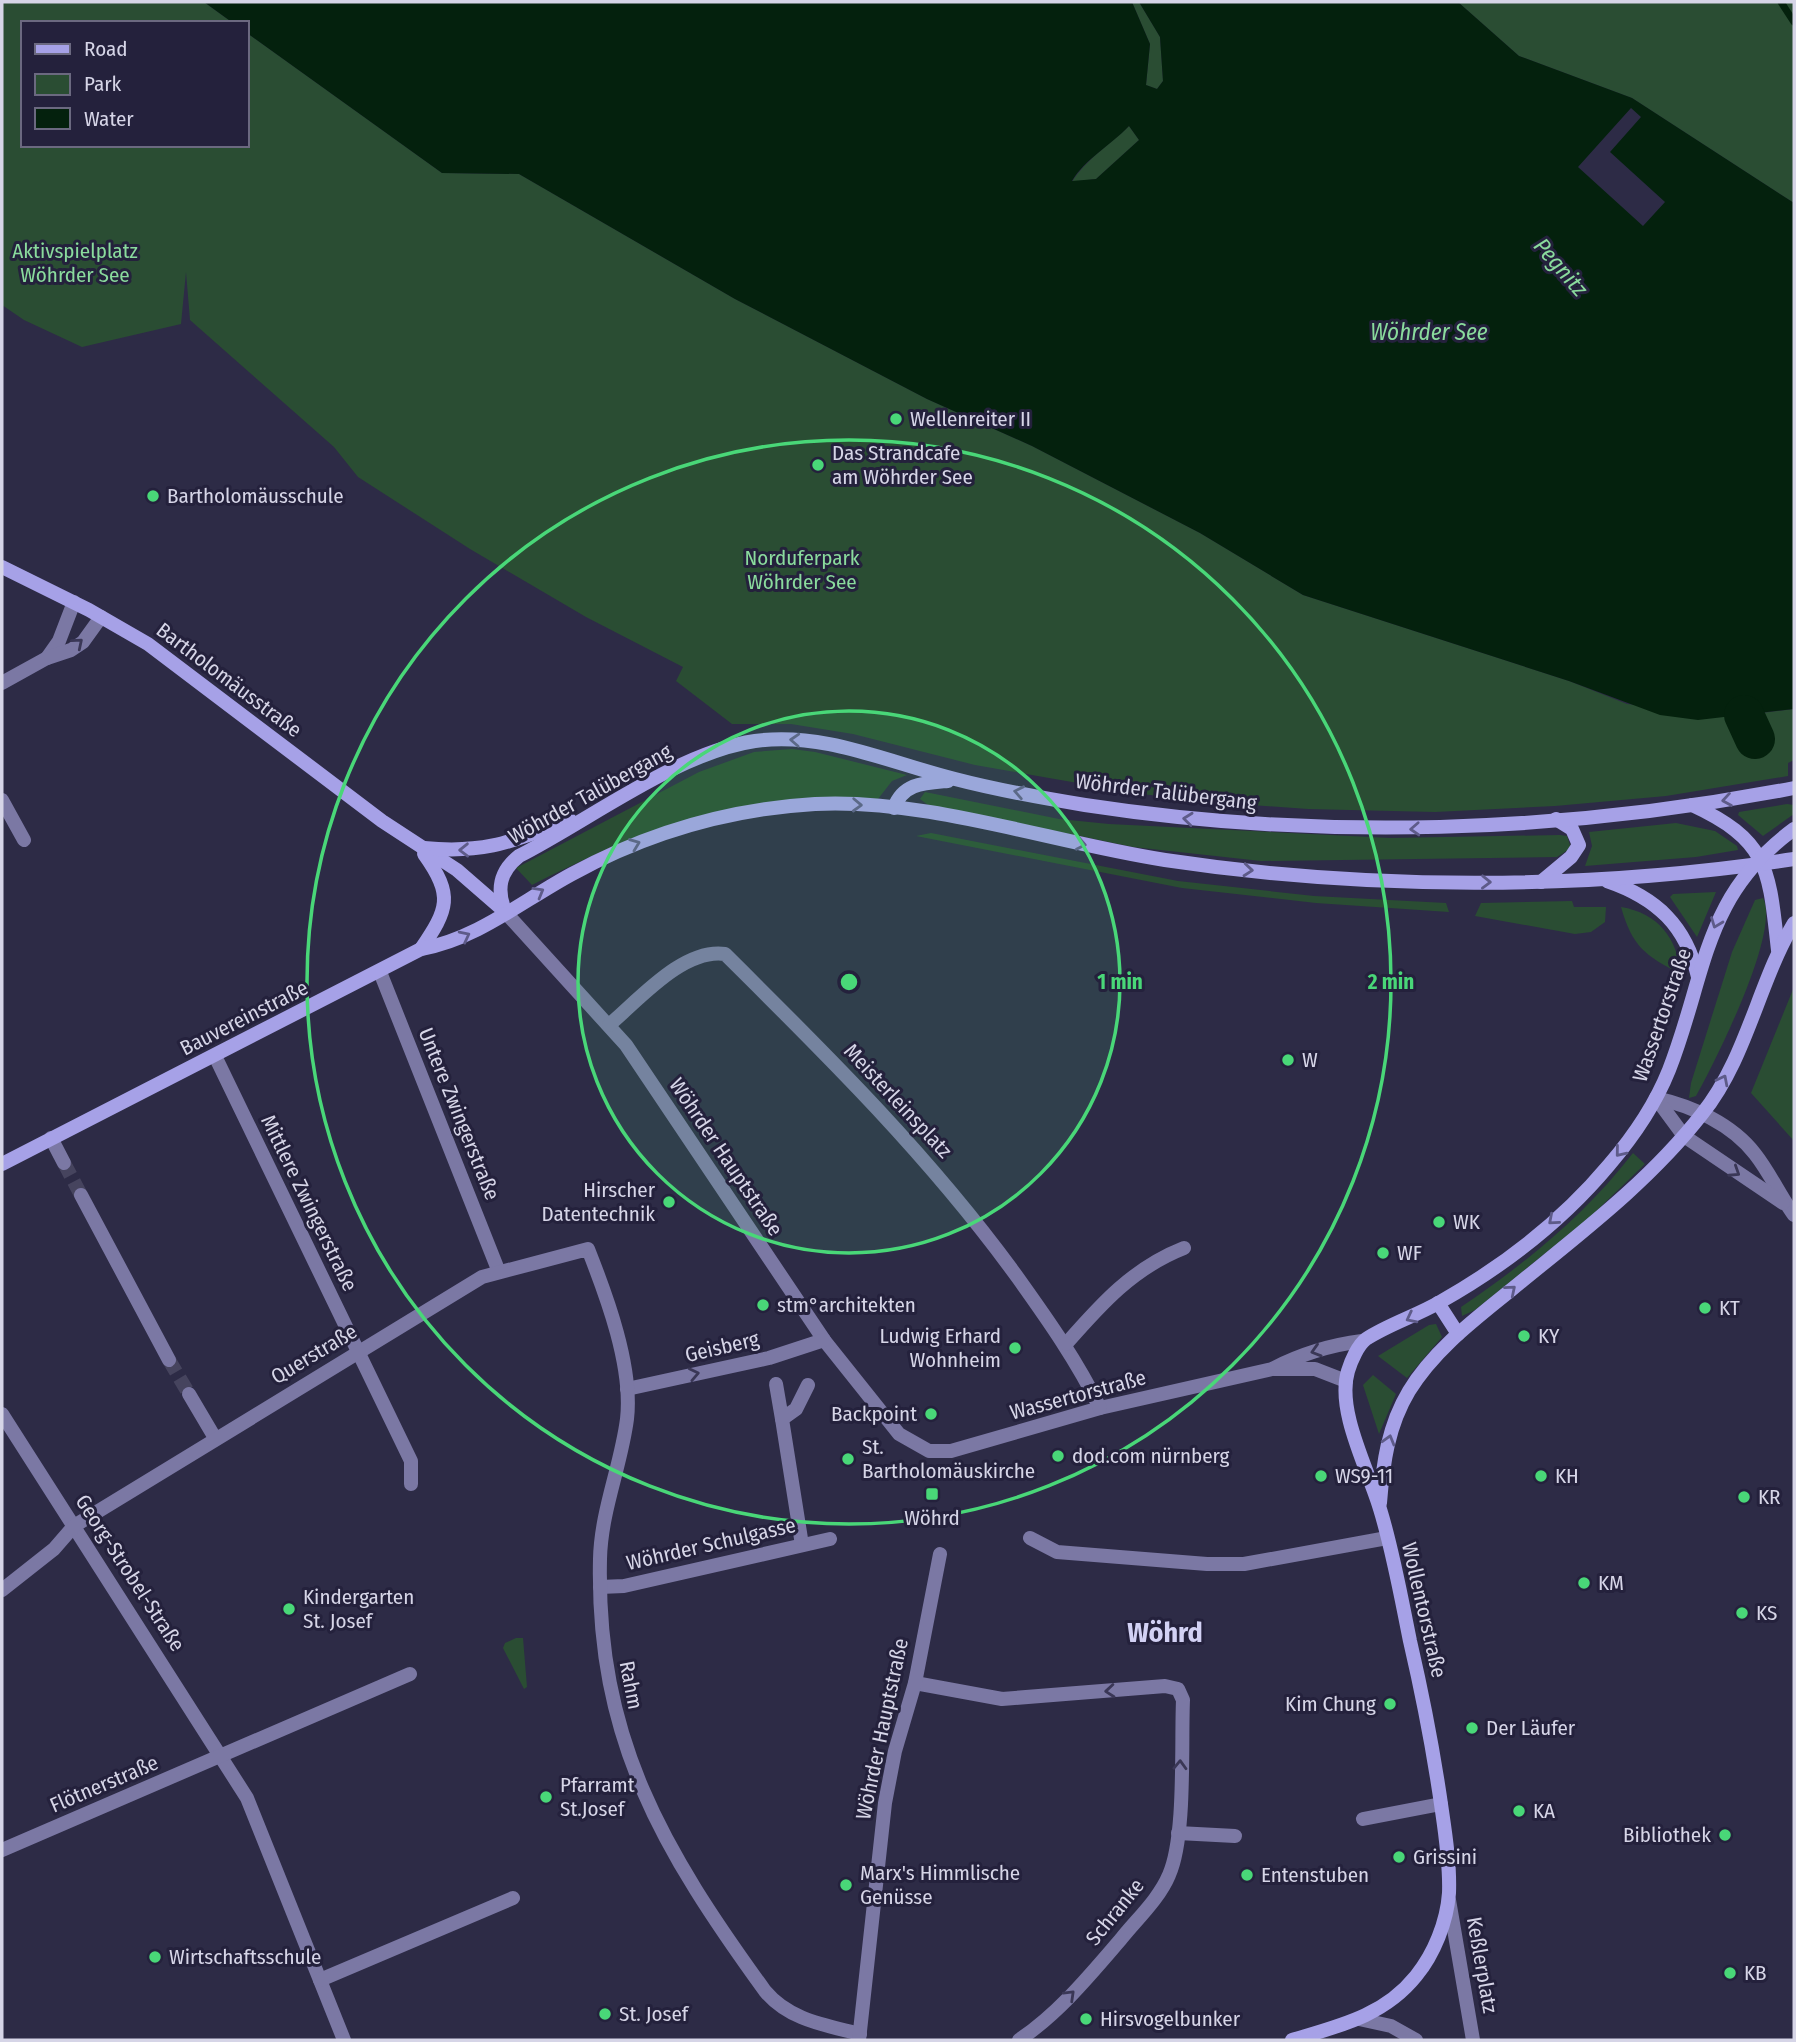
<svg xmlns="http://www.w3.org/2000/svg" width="1796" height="2042" font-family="'Fira Sans Condensed',sans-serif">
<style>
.green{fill:#2a4d33}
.water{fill:#04210d;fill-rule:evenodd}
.pier{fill:#2d2b46}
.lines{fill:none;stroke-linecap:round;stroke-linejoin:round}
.stream{stroke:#04210d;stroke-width:7}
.river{stroke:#04210d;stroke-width:40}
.street-tunnel{stroke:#46445e;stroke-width:14;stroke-dasharray:14 7;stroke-linecap:butt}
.street{stroke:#7b78a4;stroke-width:14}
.secondary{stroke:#a6a1e7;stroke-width:14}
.oneway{stroke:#3a3756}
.oneway2{stroke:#5e5b89}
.ring{fill:none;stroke:#49d778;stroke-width:3.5}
.poi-dot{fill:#49d778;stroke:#24213c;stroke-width:2.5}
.labels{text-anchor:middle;stroke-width:6;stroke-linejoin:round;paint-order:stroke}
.park-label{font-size:21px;fill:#8adb9d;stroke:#24213c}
.poi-label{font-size:21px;fill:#d6d5e7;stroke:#24213c;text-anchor:start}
.street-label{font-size:21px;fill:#d6d5e7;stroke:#24213c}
.water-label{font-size:23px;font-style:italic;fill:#8adb9d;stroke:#24213c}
.district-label{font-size:28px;font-weight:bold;fill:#d2d1f4;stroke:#24213c}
.centre{fill:#49d778;stroke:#24213c;stroke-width:3.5}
.ring-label{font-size:21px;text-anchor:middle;font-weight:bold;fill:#49d778;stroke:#24213c;stroke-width:6;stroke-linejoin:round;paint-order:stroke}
</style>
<rect width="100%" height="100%" fill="#2d2b46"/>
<g class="green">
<polygon points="2,2 204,2 233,23 23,23 23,145 247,145 247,33 442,173 519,174 735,299 927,399 1032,446 1200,533 1303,595 1569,681 1627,704 1744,715 1794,709 1794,760 1788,763 1788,776 1666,796 1555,806 1435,812 1308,809 1224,803 1141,794 975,765 853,734 791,724 732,724 676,681 683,667 586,617 470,549 358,477 334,447 190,320 186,272 181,324 82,347 24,320 2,305"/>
<polygon points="1132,2 1139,2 1160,37 1163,81 1157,89 1146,85 1150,44"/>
<polygon points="1458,2 1794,2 1794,203 1632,98 1519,56"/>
<path d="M1129,126L1139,140L1096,179L1072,182C1086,159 1110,145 1129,126Z"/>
<path d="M792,749L815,752L907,775L892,781L878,799C743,791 651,825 532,885L516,868L699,772L754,752Z"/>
<polygon points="925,792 1059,819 1109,824 1390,838 1560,835 1567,836 1571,848 1557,857 1261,861 1133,847 928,805 920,799"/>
<polygon points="1787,804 1794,805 1794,814 1763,836 1738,815 1739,812"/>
<polygon points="1676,823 1715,831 1737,846 1738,850 1696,857 1585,866 1592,846 1589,832"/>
<polygon points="931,833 1178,881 1314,896 1446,903 1449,912 1316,903 1182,888 916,836"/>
<polygon points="1716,892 1697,937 1670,897 1673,894"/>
<path d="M1763,898C1781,931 1715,1062 1696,1096L1689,1098L1691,1083L1732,952L1755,900Z"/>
<polygon points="1572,901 1574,907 1606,907 1605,922 1591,932 1575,934 1475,916 1481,903"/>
<path d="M1621,907C1658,913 1677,938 1681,974C1645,956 1632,946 1621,907Z"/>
<polygon points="1794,987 1794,1141 1751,1093"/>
<path d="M1633,1153L1645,1164L1590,1217L1475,1310L1462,1316L1461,1307C1526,1263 1584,1216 1633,1153Z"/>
<polygon points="1436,1324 1442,1337 1407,1378 1378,1356 1429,1325"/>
<polygon points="1373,1375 1396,1394 1379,1434 1363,1385"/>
<polygon points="516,1638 523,1638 527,1687 524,1689 503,1648 505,1643"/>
</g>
<path class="water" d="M204,2H1132L1150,44L1146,85L1157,89L1163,81L1160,37L1139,2H1458L1519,56L1632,98L1794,203V709L1698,720L1660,715L1569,681L1303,595L1200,533L1032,446L927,399L735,299L519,174L442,173L247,33V23H233ZM1129,126L1139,140L1096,179L1072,181C1085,159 1111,145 1129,126Z"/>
<polygon class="pier" points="1631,108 1641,117 1610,152 1665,202 1643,226 1578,167"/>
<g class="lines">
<polyline class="stream" points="1781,2 1794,22"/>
<polyline class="river" points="1744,715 1755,739"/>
<g class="street-tunnel">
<polyline points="64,1163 81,1195"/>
<polyline points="169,1360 189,1394"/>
</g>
<g class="street">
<polyline points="47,658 59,641 74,602"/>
<polyline points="2,683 47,658 71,650 83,642 101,617"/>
<polyline points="2,800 24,840"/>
<path d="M506,913L626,1045L824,1340L899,1434L929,1451H951L1100,1408L1272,1369C1301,1354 1330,1345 1362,1341"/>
<polyline points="380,972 499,1272"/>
<path d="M609,1025C639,1000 683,948 725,954C829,1057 932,1159 1018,1278C1048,1320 1077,1361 1100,1408"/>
<polyline points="215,1056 411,1461 411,1484"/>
<path d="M1656,1098C1692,1106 1732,1124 1755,1154C1770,1173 1780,1196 1794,1215"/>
<polyline points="1656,1098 1684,1136 1783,1203"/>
<polyline points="51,1138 64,1163"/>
<polyline points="81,1195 169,1360"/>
<path d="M1066,1344C1101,1304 1133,1268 1184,1248"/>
<polyline points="1274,1369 1315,1369 1346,1381"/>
<polyline points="776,1384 782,1419"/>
<polyline points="627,1389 769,1358 824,1340"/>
<polyline points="189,1394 215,1438"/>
<polyline points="2,1414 247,1798 344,2040"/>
<polyline points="1030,1538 1057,1552 1207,1564 1244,1564 1387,1538"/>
<polyline points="802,1545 782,1419 796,1409 808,1385"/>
<polyline points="600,1587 624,1586 830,1539"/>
<path d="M2,1590L54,1549L74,1526L482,1277L588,1249C607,1297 633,1367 627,1419C621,1466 601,1511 600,1559C596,1739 663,1850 765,1991C789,2020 825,2025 860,2034"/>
<path d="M915,1683L1002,1699L1165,1686L1178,1689L1183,1700C1181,1745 1186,1837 1169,1875C1159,1899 1137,1919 1121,1939C1090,1975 1059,2013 1019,2040"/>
<polyline points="1363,1819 1441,1804"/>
<polyline points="1178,1833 1235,1836"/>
<polyline points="2,1850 410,1674"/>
<polyline points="1449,1900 1473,2040"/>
<polyline points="320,1980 513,1898"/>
<polyline points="1359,2019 1391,2026 1416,2040"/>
<polyline points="859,2040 885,1803 895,1751 915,1683 940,1554"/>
</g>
<g class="secondary">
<polyline points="2,567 89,610 148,644 382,821 457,870 503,910"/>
<path d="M1692,805C1770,841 1769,871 1778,950"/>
<path d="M894,808C903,783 924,783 948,781"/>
<path d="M424,848C486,854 513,841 570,820"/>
<path d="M1607,881C1657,898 1686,926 1698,977"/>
<polyline points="1541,882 1571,857 1579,845 1572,829 1556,819"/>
<path d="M506,913C496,890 499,872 519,856C588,821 678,752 755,741C823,731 890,763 955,779C997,790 1042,798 1085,805C1320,841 1561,833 1794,788"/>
<path d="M421,949C448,909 454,896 424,854"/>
<path d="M2,1164L421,949C477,939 522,901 572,874C647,833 730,809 815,804C926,798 1054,843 1165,860C1370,891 1589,890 1794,859"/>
<polyline points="1438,1303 1458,1334"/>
<path d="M1380,1503C1383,1463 1388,1426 1409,1391C1434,1350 1474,1320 1511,1290C1578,1235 1648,1183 1702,1114C1747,1058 1758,983 1794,923"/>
<path d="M1292,2040C1339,2026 1384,2016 1416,1976C1434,1954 1447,1922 1449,1893C1450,1866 1446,1838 1442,1811C1434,1754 1423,1697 1410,1641C1401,1597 1393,1551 1380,1509C1369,1471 1336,1411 1348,1371C1351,1361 1358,1345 1366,1339C1389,1324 1416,1316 1440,1302C1502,1267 1563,1220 1609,1165C1633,1137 1655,1105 1669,1070C1707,973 1702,897 1794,829"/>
</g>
</g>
<defs><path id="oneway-chevron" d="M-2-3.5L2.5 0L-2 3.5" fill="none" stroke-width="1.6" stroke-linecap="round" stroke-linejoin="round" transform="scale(1.75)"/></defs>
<g class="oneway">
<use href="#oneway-chevron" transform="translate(78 643) rotate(-40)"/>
<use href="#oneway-chevron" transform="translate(1735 1172) rotate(33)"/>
<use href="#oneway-chevron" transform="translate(1316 1351) rotate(163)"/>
<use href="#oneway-chevron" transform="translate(694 1374) rotate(-12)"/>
<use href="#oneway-chevron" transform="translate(1110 1691) rotate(175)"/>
<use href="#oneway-chevron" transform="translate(1180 1765) rotate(-88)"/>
<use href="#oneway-chevron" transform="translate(1070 1995) rotate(-44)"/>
</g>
<g class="oneway2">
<use href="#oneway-chevron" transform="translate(795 740) rotate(-177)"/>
<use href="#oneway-chevron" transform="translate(1019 792) rotate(-169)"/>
<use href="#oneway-chevron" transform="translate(1727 800) rotate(171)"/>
<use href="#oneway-chevron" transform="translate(857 805) rotate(2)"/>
<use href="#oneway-chevron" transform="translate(1188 819) rotate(-174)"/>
<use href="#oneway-chevron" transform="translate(1415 829) rotate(177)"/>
<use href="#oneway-chevron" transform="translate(635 844) rotate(-21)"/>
<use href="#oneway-chevron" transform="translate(1081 844) rotate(11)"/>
<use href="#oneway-chevron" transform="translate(464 850) rotate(179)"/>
<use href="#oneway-chevron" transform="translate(1248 870) rotate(5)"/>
<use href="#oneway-chevron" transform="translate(1486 882) rotate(1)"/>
<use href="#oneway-chevron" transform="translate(539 892) rotate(-30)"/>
<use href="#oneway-chevron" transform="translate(1716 923) rotate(111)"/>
<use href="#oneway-chevron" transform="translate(465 936) rotate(-27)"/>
<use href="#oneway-chevron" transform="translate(1723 1080) rotate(-63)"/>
<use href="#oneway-chevron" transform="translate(1620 1152) rotate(129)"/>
<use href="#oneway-chevron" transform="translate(1553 1220) rotate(139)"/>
<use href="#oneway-chevron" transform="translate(1511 1290) rotate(-40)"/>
<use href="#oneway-chevron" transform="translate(1411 1318) rotate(153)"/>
<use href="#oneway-chevron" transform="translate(1389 1440) rotate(-74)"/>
</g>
<circle cx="849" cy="982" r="271" fill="#49d778" fill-opacity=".12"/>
<g class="ring">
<circle cx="849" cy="982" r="271"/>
<circle cx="849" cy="982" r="542"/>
</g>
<g class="poi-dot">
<circle cx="896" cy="419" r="7"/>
<circle cx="818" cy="465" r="7"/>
<circle cx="153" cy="496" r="7"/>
<circle cx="1288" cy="1060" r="7"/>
<circle cx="669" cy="1202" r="7"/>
<circle cx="1439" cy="1222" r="7"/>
<circle cx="1383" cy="1253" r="7"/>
<circle cx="763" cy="1305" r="7"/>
<circle cx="1705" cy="1308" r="7"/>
<circle cx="1524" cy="1336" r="7"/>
<circle cx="1015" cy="1348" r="7"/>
<circle cx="931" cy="1414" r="7"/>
<circle cx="1058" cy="1456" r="7"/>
<circle cx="848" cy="1459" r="7"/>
<circle cx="1321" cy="1476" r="7"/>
<circle cx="1541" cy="1476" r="7"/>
<rect x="925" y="1487" width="14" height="14" rx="3.5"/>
<circle cx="1744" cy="1497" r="7"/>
<circle cx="1584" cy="1583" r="7"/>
<circle cx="289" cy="1609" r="7"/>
<circle cx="1742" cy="1613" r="7"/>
<circle cx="1390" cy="1704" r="7"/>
<circle cx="1472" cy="1728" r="7"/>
<circle cx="546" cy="1797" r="7"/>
<circle cx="1519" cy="1811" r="7"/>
<circle cx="1725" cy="1835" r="7"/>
<circle cx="1399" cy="1857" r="7"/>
<circle cx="1247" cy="1875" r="7"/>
<circle cx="846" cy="1885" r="7"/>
<circle cx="155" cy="1957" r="7"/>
<circle cx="1730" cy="1973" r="7"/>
<circle cx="605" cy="2014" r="7"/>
<circle cx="1086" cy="2019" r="7"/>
</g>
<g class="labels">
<g class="park-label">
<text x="75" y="258">Aktivspielplatz<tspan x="75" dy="24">Wöhrder See</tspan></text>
<text x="802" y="565">Norduferpark<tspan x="802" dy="24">Wöhrder See</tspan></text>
</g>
<g class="poi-label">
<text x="910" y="426">Wellenreiter II</text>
<text x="832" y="460">Das Strandcafe<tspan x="832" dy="24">am Wöhrder See</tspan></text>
<text x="167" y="503">Bartholomäusschule</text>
<text x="1302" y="1067">W</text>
<text x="655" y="1197" text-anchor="end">Hirscher<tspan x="655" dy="24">Datentechnik</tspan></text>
<text x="1453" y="1229">WK</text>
<text x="1397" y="1260">WF</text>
<text x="777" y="1312">stm°architekten</text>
<text x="1719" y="1315">KT</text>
<text x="1001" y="1343" text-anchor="end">Ludwig Erhard<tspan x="1001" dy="24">Wohnheim</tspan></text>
<text x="1538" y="1343">KY</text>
<text x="917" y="1421" text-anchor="end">Backpoint</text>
<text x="862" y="1454">St.<tspan x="862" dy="24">Bartholomäuskirche</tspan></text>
<text x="1072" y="1463">dod.com nürnberg</text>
<text x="1335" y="1483">WS9-11</text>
<text x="1555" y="1483">KH</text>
<text x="1758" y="1504">KR</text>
<text x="932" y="1525" text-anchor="middle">Wöhrd</text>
<text x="1598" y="1590">KM</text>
<text x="303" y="1604">Kindergarten<tspan x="303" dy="24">St. Josef</tspan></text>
<text x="1756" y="1620">KS</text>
<text x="1376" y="1711" text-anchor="end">Kim Chung</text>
<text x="1486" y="1735">Der Läufer</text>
<text x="560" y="1792">Pfarramt<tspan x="560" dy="24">St.Josef</tspan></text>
<text x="1533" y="1818">KA</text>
<text x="1711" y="1842" text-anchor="end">Bibliothek</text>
<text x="1413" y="1864">Grissini</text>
<text x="860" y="1880">Marx's Himmlische<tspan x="860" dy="24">Genüsse</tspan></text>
<text x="1261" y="1882">Entenstuben</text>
<text x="169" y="1964">Wirtschaftsschule</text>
<text x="1744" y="1980">KB</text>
<text x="619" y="2021">St. Josef</text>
<text x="1100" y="2026">Hirsvogelbunker</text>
</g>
<g class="street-label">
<text transform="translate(229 680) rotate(37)" y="7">Bartholomäusstraße</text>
<text transform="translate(1166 792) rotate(7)" y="7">Wöhrder Talübergang</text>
<text transform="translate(590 794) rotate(-29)" y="7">Wöhrder Talübergang</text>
<text transform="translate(1662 1015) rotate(-71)" y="7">Wassertorstraße</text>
<text transform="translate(244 1018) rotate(-27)" y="7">Bauvereinstraße</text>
<text transform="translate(898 1101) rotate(47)" y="7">Meisterleinsplatz</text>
<text transform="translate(459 1114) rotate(68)" y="7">Untere Zwingerstraße</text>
<text transform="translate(726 1157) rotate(56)" y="7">Wöhrder Hauptstraße</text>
<text transform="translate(309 1203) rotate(64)" y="7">Mittlere Zwingerstraße</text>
<text transform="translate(722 1347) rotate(-13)" y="7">Geisberg</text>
<text transform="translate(314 1354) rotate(-31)" y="7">Querstraße</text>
<text transform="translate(1078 1395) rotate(-15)" y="7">Wassertorstraße</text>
<text transform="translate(711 1544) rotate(-13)" y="7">Wöhrder Schulgasse</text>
<text transform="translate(130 1573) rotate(57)" y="7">Georg-Strobel-Straße</text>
<text transform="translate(1424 1610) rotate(77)" y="7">Wollentorstraße</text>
<text transform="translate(631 1685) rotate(79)" y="7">Rahm</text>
<text transform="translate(882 1729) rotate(-78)" y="7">Wöhrder Hauptstraße</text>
<text transform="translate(104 1784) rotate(-23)" y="7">Flötnerstraße</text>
<text transform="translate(1115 1912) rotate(-51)" y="7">Schranke</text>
<text transform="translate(1482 1965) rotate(80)" y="7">Keßlerplatz</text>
</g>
<g class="water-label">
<text transform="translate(1561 267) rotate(49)" y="8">Pegnitz</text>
<text x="1429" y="340">Wöhrder See</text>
</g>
<g class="district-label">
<text x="1165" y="1642">Wöhrd</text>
</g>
</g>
<circle cx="849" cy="982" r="10" class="centre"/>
<g class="ring-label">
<text x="1120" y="989">1 min</text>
<text x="1391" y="989">2 min</text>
</g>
<rect width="1796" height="2042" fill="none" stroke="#d6d5e7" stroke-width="7"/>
<rect x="21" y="21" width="228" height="126" fill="#24213c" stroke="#6b6980" stroke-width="2"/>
<rect x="35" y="44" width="35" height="10" fill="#a6a1e7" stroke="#6b6980" stroke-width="2"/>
<text x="84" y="56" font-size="21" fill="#d6d5e7">Road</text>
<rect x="35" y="74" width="35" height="21" fill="#2a4d33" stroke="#6b6980" stroke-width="2"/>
<text x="84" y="91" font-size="21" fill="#d6d5e7">Park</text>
<rect x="35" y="108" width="35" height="21" fill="#04210d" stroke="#6b6980" stroke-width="2"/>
<text x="84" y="126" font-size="21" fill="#d6d5e7">Water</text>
</svg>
